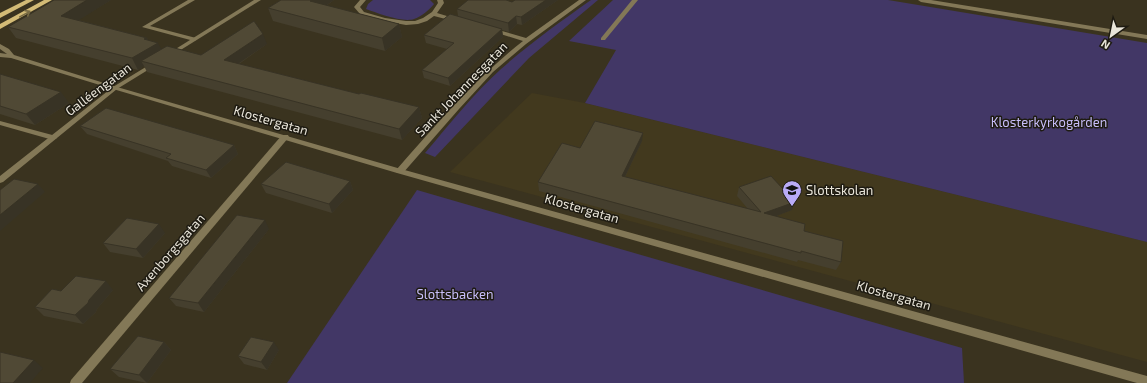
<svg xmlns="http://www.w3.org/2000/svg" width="1147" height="383" font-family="'Exo 2',sans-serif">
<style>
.built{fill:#42391e}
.green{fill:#423766}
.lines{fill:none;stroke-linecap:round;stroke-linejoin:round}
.service{fill:#837857;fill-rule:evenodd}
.minor{fill:#837857;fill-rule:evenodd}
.tertiary{fill:#837857;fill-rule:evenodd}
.primary{fill:#d3bb76;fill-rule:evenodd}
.wall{fill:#453f2e}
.shaded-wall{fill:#383325}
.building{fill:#504935;stroke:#383325}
.oneway{stroke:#786b44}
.labels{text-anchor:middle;stroke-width:3;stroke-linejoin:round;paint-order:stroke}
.street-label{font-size:13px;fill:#e9e5d9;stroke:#1e1b12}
.park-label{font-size:13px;fill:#c8befa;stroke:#1e1b12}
.poi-label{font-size:13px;fill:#e9e5d9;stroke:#1e1b12;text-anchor:start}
</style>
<rect width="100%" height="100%" fill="#3a331f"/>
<polygon class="built" points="532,93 585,103 1147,242 1147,362 450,172"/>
<g class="green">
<path d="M373,0H430L434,4C430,9 421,17 414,19C403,23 377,13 366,9L368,4Z"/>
<path d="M591,0H598L529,58L435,157L425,153C449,125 473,94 501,69C529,44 560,22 591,0Z"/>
<polygon points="613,0 888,0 1147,43 1147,242 585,103 616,50 569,41"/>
<polygon points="417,190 962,348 964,383 287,383"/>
</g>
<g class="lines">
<g class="service">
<polygon points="188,0 195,0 150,26 196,38 196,40 194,41 142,27"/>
<polygon points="632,0 638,0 605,40 601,40 601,38"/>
<polygon points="0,121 56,136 57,138 53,140 0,125"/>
</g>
<g class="minor">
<polygon points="254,0 261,0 171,56 169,57 166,55"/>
<polygon points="360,0 366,0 360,7 364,12 385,18 406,21 415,21 423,18 432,12 438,3 437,0 443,0 444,3 437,13 460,20 457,22 434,16 427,21 418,24 406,25 395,23 360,14 354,7"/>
<path d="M579,0H586L526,44L493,72L459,109L403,173H397L396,171L397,169C437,124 476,78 523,41L491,31V29H495L526,38Z"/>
<polygon points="918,0 931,0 1147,35 1147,39 921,2"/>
<polygon points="154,62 157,64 156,65 117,89 3,182 0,183 0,176 113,87"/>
<polygon points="282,135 288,135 289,137 82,383 70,383 71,380"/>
</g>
<polygon class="tertiary" points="0,44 9,49 14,55 117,87 401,169 1147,376 1147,383 1137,383 397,173 113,89 11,58 0,57 0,53 7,54 0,49"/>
<g class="primary">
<polygon points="26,0 34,0 0,18 0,13"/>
<polygon points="44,0 52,0 0,29 0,24"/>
</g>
</g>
<g class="wall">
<polygon points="111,0 78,20 147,38 148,40 161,50 201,55 267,44 239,64 359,94 419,107 422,118 402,140 147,72 144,66 138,70 16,38 8,27"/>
<polygon points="281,0 334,0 326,6 399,24 402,37 385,51 273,21 268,8"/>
<polygon points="558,0 522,25 517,24 509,32 502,30 503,37 450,86 424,78 422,70 447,49 426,43 424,35 458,16 457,9 512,2"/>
<polygon points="0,74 69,103 35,125 0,114"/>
<polygon points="80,126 234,145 238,154 211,178 172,166 168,161 87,134"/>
<polygon points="642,141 625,177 748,209 737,196 739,187 792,210 776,216 804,231 841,262 836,270 798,260 797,262 539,191 538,182"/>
<polygon points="350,181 353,190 332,213 266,193 261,184"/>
<polygon points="269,229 204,312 176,306 169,298"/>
<polygon points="165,233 143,258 110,252 103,243"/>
<polygon points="113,290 97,309 96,312 83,324 44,316 35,307"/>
<polygon points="164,342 171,350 147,383 119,377 110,369"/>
<polygon points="279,350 267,370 244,364 238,356"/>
</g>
<g class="shaded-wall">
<polygon points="87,0 111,0 68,27 61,16"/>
<polygon points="313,0 334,0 314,14 310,1"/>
<polygon points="546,0 558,0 522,25 521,17"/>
<polygon points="516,16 517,24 509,32 508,23"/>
<polygon points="399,24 402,37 385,51 382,38"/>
<polygon points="502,29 503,37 450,86 448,78"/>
<polygon points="263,34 267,44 229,70 224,60"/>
<polygon points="147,38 152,46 158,43 164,54 141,61 144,66 138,70 132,58 144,39"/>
<polygon points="61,92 69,103 35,125 26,114"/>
<polygon points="419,107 422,118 402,140 399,129"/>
<polygon points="643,133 642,141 621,185 622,176"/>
<polygon points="234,145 238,154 211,178 206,170"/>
<polygon points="350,181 353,190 332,213 329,204"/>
<polygon points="38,184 45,192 0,231 0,215"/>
<polygon points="795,202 792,210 761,222 764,213"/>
<polygon points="265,220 269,229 204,312 198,303"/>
<polygon points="159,224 165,233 143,258 136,249"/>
<polygon points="106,281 113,290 97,309 96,312 83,324 75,315"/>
<polygon points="164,342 171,350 147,383 139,375"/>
<polygon points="274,342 279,350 267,370 261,362"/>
<polygon points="34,360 43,368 30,383 13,383"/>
</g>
<g class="building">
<polygon points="54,0 87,0 61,16 147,38 144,39 158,43 132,58 8,27"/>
<polygon points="281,0 313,0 310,1 399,24 382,38 268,8"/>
<polygon points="468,0 506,0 512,2 515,0 546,0 521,17 516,16 508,23 457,9"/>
<polygon points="450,14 502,29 448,78 422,70 454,43 424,35"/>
<polygon points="254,21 263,34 224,60 359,94 361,93 419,107 399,129 141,61 167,46 201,55"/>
<polygon points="0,74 61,92 26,114 0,106"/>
<polygon points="106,108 234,145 206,170 166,158 171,154 80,126"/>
<polygon points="595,121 643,133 622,176 761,212 739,187 771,176 795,202 764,213 805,224 804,231 843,241 841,262 801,251 801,253 538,182 562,143 580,148"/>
<polygon points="286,162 350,181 329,204 261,184"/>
<polygon points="14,179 38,184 0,215 0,190"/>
<polygon points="237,215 265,220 198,303 169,298"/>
<polygon points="127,218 159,224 136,249 103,243"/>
<polygon points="76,276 106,281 89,300 88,303 75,315 35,307 52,289 61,291"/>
<polygon points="138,336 164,342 139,375 110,369"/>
<polygon points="251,337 274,342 261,362 238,356"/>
<polygon points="0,352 34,360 13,383 0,383"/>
</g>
<defs><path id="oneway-shaft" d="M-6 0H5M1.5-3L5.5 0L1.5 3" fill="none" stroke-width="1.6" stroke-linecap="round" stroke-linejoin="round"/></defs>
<use class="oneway" href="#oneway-shaft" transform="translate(25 14) rotate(-29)"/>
<defs>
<symbol id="school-pin" viewBox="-11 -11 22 30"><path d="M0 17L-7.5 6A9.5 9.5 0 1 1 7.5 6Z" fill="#b9abf7" stroke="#1e1b12"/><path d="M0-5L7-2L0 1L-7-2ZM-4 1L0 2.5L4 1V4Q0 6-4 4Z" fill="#111"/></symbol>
</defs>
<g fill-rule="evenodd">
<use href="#school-pin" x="781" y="179" width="22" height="30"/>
</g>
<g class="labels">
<g class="street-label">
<text transform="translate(98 89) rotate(-37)" y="5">Galléengatan</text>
<text transform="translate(461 89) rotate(-46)" y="5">Sankt Johannesgatan</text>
<text transform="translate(271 120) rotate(16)" y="5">Klostergatan</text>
<text transform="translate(582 208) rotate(16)" y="5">Klostergatan</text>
<text transform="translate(170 252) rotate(-49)" y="5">Axenborgsgatan</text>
<text transform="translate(894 295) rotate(16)" y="5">Klostergatan</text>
</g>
<g class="park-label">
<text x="1049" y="127">Klosterkyrkogården</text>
<text x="455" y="299">Slottsbacken</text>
</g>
<g class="poi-label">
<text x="806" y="195">Slottskolan</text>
</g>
</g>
<g transform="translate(1111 36) rotate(213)" stroke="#1e1b12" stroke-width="3" paint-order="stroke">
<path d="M0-3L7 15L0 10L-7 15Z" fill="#e9e5d9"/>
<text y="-6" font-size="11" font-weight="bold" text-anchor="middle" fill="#e9e5d9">N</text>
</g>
</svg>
